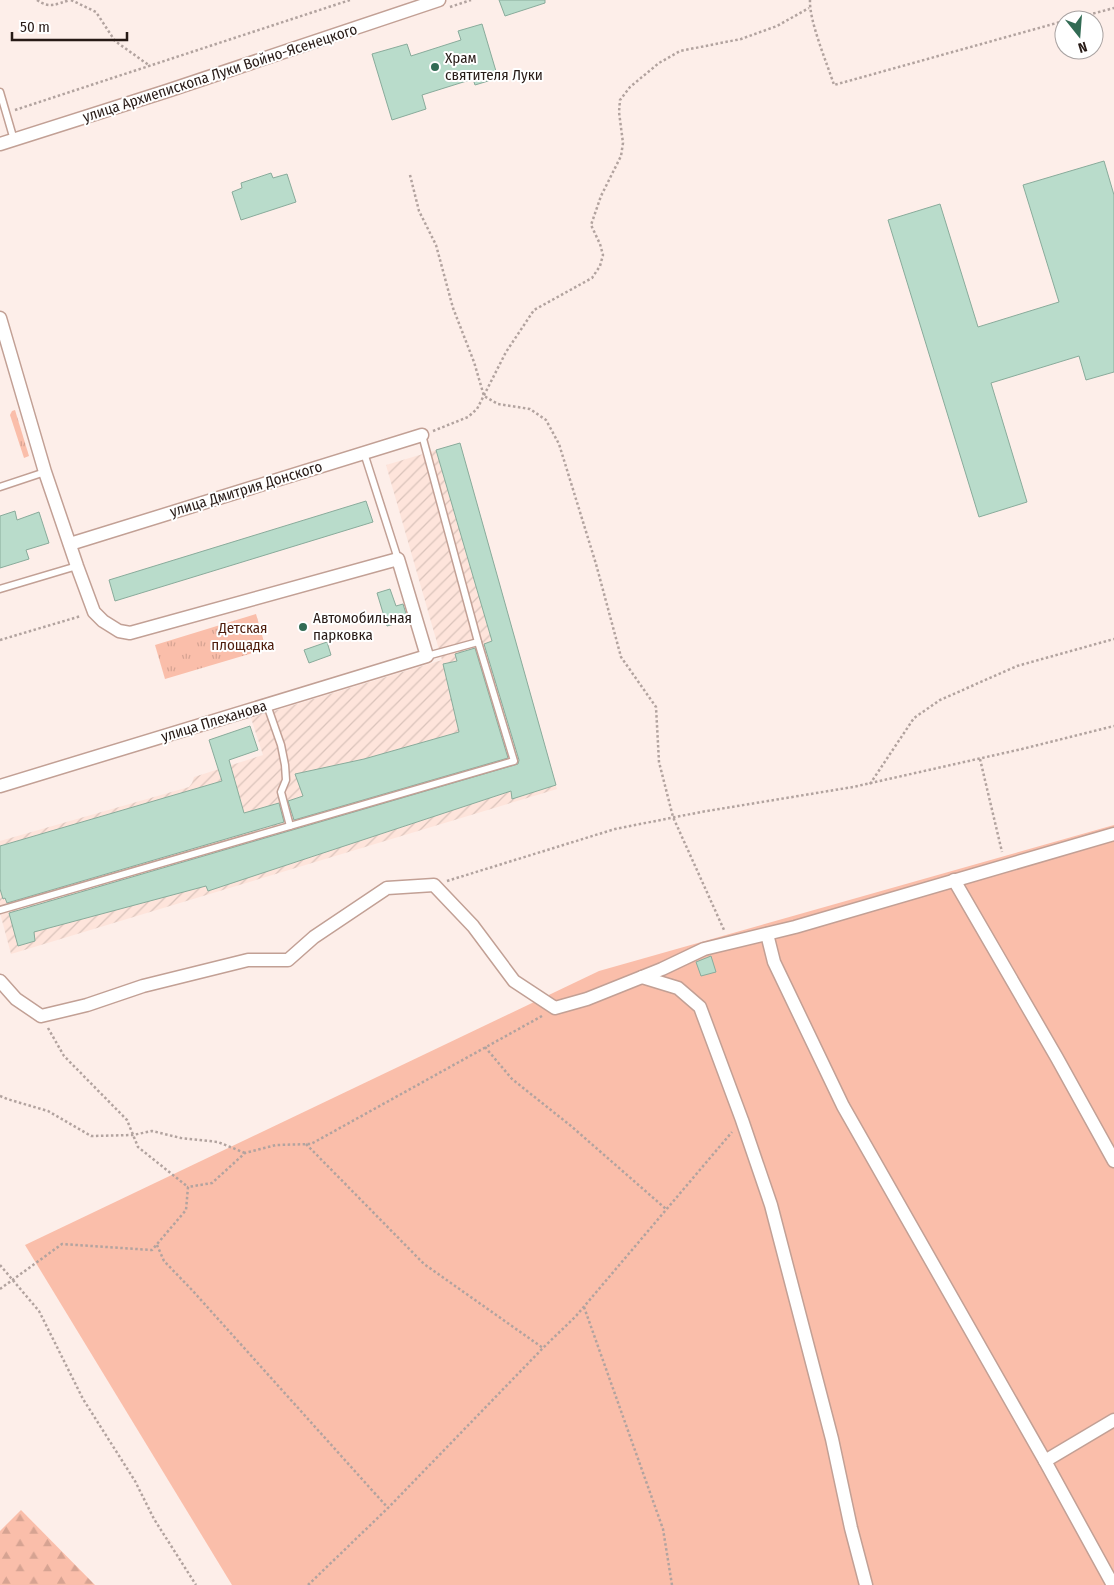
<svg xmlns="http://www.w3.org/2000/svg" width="1114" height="1585" font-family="'Fira Sans Condensed',sans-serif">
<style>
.industrial{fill:url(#industrial-furrows)}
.grass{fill:url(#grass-tufts)}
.forest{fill:url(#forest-firs)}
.garden{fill:#fabeaa}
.building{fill:#b9dccb;stroke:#89ab9b}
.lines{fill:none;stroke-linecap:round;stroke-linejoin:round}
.service-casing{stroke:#c2a095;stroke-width:9}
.minor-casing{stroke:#c2a095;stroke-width:15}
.path{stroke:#b2a39f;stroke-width:2.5;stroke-dasharray:2.5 2.5;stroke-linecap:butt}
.service{stroke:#fff;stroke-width:6}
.minor{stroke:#fff;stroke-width:12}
.poi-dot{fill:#326b54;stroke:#fff;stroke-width:2}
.labels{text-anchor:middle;stroke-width:4;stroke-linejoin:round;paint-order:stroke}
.poi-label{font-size:15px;fill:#271a16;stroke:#fff;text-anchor:start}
.street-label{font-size:15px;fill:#271a16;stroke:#fff}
.park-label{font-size:15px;fill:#4f1d0c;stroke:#fff}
</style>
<defs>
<pattern id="industrial-furrows" width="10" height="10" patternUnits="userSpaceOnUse" patternTransform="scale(1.25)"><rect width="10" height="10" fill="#fee4db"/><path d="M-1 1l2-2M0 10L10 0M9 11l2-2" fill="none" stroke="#dac3bb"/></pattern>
<pattern id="grass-tufts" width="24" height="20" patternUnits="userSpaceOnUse" patternTransform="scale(1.25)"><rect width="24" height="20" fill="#fabeaa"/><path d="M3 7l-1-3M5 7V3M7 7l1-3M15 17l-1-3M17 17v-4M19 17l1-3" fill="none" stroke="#d6a392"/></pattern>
<pattern id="forest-firs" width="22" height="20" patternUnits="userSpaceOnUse" patternTransform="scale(1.25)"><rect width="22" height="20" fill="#fabeaa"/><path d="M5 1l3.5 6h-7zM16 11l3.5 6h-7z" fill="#d6a392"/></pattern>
</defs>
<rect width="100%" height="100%" fill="#fdeee9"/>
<polygon class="industrial" points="460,443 557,789 11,954 0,913 0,841 189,787 192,783 194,777 263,755 251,718 442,660 386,465"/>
<g class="grass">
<polygon points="15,410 29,456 24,458 10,415 12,411"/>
<polygon points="256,614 266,649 165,679 155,645"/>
</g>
<polygon class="forest" points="21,1510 95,1585 0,1585 0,1531"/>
<polygon class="garden" points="1114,825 1114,1585 232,1585 25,1245 599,971"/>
<g class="building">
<polygon points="499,0 545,0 545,3 505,16"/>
<polygon points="482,24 498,78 475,85 473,79 422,95 426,109 392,120 372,54 407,44 411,56 461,40 458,31"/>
<polygon points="1104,161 1114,195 1114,372 1086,380 1079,356 991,383 1027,502 979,517 888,220 940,204 978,327 1059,302 1023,185"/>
<polygon points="271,173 273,178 287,174 296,202 241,220 232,192 242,188 241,183"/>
<polygon points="460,443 556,785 512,799 511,791 208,891 206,886 34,932 35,941 18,946 9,913 518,764 519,760 484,644 492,641 436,450"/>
<polygon points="366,501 373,522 115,601 109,580"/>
<polygon points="15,511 17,520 39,512 49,543 26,550 29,559 0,568 0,516"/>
<polygon points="390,589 396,606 403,604 408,620 387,626 377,593"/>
<polygon points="327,642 331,655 309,663 304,650"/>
<polygon points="475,648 508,758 294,820 288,801 303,796 295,774 364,759 459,732 443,664 457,661 455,654"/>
<polygon points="250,726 258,750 229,760 244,813 279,803 284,822 7,903 5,898 3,899 0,889 0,846 222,781 209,740"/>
<polygon points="711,956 716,972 701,976 696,962"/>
</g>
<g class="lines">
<defs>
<g id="service">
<polyline points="0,92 14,140"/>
<polyline points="364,453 398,559"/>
<polyline points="0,487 45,472"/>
<polyline points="0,589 77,566"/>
<polyline points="427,656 478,642"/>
<polyline points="267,705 281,745 285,765 286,780 281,792 290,826"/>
<polyline points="0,910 514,761 478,642 422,435"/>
</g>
<g id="minor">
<polyline points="0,144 167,91 439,0"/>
<polyline points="0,318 45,472 77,566 94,612 103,621 119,631 130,633 398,559 427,656 0,786"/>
<polyline points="70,544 422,435"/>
<polyline points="954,880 1057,1058 1114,1161"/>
<polyline points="767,934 774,962 843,1106 1045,1461 1113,1585"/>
<polyline points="642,977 678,988 700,1007 742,1120 771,1205 832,1439 851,1528 866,1585"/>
<polyline points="0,981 16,999 41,1016 87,1005 143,986 248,960 288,960 314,937 387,888 434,885 473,926 514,981 555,1008 587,999 662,969 704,949 795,927 1114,834"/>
<polyline points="1045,1461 1114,1420"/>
</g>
</defs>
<use href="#service" class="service-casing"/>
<use href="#minor" class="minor-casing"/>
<g class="path">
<path d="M37,0C50,9 56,4 70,0"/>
<polyline points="71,0 96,12 115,41 150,66"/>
<path d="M810,0C809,21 827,63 834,85L1064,21"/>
<polyline points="450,7 471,0"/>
<polyline points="1069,20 1114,8"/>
<polyline points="15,110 350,0"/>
<polyline points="410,175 419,211 436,245 453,308 474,362 484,396 498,404 530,409 546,420 559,444 596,564 621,657 656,707 659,762 673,817 724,930"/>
<polyline points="433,431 468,417 477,409 506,352 534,310 592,278 600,266 603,255 600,244 591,225 601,196 621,156 623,143 619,112 620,100 630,87 659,63 680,51 741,39 777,26 809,8"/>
<polyline points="0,640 81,616"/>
<polyline points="980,759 1002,852"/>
<polyline points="870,784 914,718 940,700 1017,666 1114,639"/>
<polyline points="447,881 615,829 701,812 853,787 1022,749 1114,726"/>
<polyline points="48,1028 64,1056 127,1120 138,1147 188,1187"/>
<polyline points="485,1047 512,1079 571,1126 666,1209"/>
<polyline points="0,1096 7,1099 48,1111 91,1136 133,1135 152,1131 181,1138 218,1142 245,1153"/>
<polyline points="306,1144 424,1264 543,1348"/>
<polyline points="157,1245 164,1261 192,1290 388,1508"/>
<polyline points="0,1265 39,1311 83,1399 135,1481 154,1519 196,1585"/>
<polyline points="0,1289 62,1244 152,1250 186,1210 188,1187 212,1183 245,1153 276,1145 311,1144 542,1016"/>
<polyline points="584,1307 663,1529 672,1585"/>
<polyline points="308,1585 388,1508 543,1348 576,1316 732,1132"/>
</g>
<use href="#service" class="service"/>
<use href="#minor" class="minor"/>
</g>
<g class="poi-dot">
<circle cx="435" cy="67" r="5"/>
<circle cx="303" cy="627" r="5"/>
</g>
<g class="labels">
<g class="poi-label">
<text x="445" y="63">Храм<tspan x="445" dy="17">святителя Луки</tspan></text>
<text x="313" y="623">Автомобильная<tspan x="313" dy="17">парковка</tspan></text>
</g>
<g class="street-label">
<text transform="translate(220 73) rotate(-18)" y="5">улица Архиепископа Луки Войно-Ясенецкого</text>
<text transform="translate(246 489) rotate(-17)" y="5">улица Дмитрия Донского</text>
<text transform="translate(214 721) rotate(-17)" y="5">улица Плеханова</text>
</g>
<g class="park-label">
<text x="243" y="633">Детская<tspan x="243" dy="17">площадка</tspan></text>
</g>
</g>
<g transform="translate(1079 35) rotate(163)"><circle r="24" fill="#ffffff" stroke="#a9a3a2"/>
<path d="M0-4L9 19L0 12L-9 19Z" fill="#326b54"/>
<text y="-8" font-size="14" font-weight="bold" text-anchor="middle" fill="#271a16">N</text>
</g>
<path d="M12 32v8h115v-8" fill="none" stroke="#271a16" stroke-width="2.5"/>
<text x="20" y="32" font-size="15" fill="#271a16" stroke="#ffffff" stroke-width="4" paint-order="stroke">50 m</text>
</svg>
